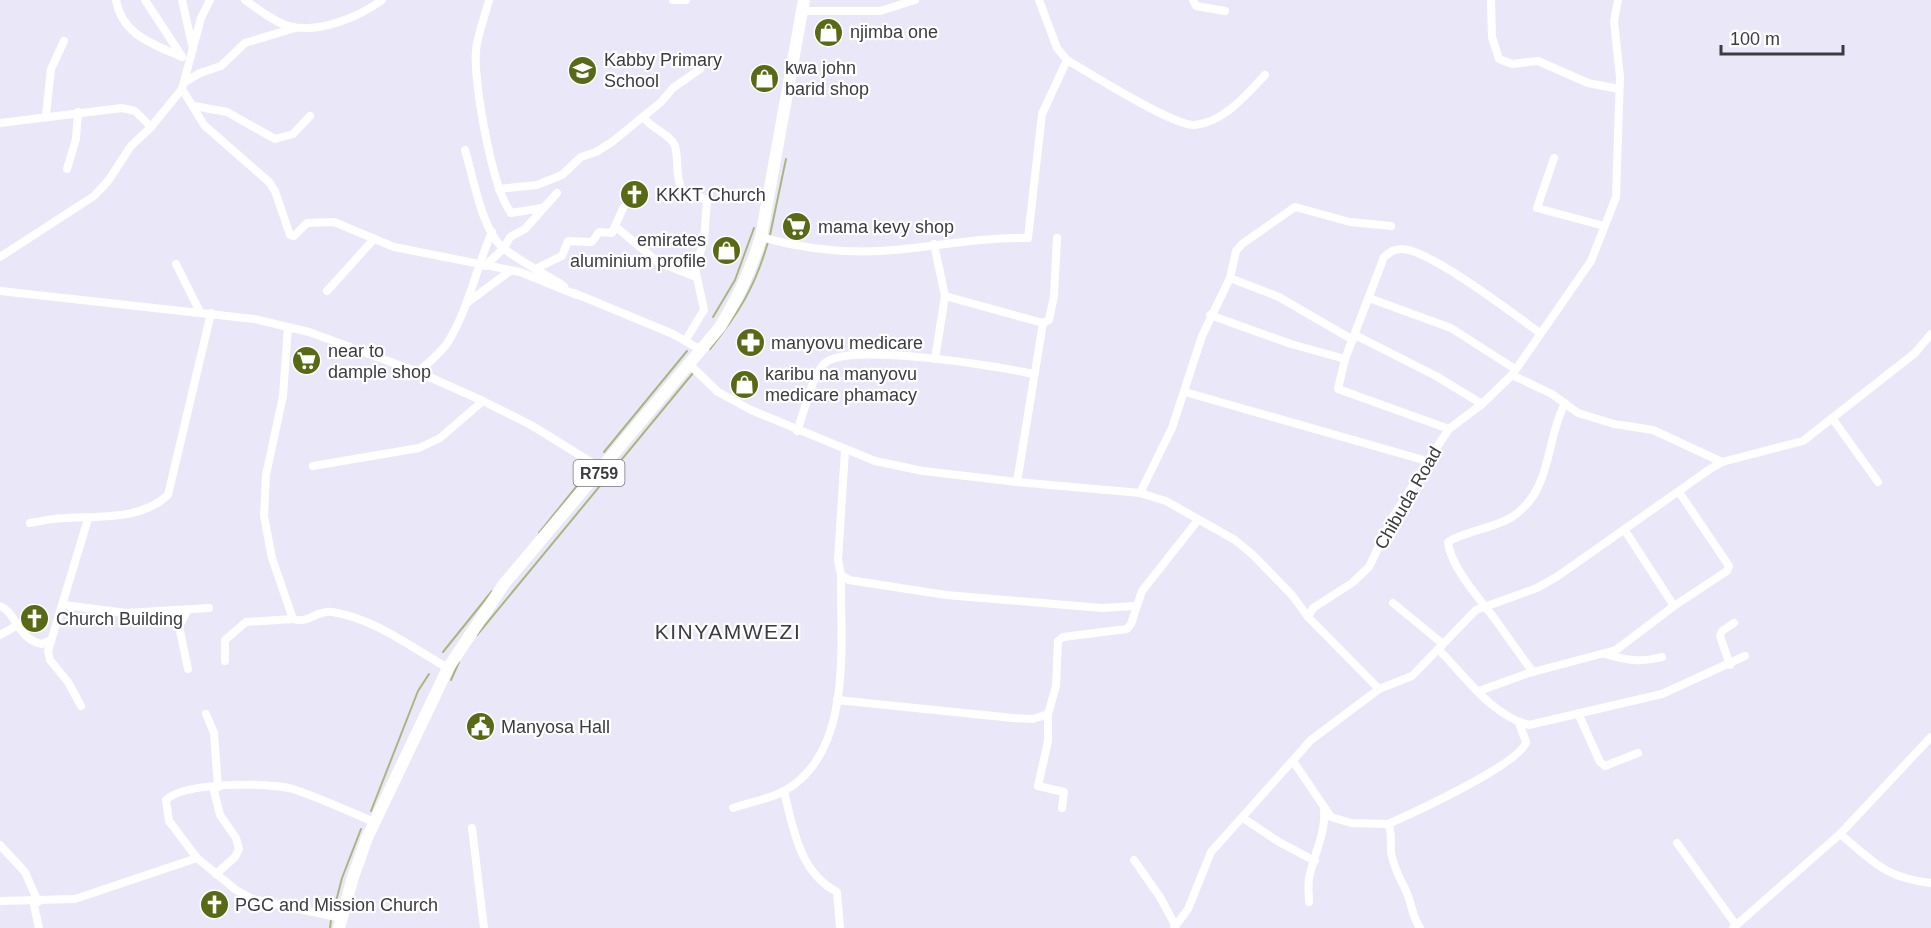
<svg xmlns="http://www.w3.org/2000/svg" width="1931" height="928" font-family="Helvetica,sans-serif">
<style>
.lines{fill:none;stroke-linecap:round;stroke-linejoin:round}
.stream{stroke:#a8b780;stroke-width:2}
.street{stroke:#fff;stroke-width:8}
.primary{stroke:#fff;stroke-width:12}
.labels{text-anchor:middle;stroke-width:4.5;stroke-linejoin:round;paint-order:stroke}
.shield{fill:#fff;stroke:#76767a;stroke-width:1.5}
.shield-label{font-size:16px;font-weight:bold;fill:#3b3b41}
.poi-label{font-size:18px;fill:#3b3b41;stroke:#fff;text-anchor:start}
.street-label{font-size:18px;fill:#3b3b41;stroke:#fff}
.quarter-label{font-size:21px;letter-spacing:1.5px;fill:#3b3b41;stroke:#fff}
</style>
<rect width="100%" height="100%" fill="#eae8f8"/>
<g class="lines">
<g class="stream">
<polyline points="770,235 786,159"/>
<polyline points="713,317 735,280 754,228"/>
<path d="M710,349C739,313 755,287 768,242"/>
<polyline points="604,452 687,351"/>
<polyline points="539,533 588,472"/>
<polyline points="477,635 693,373"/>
<polyline points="443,652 492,591"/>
<polyline points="451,680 459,662"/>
<polyline points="371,811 418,691 429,674"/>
<polyline points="334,909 342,878 361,829"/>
<polyline points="330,928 331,920"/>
</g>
<g class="street">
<path d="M116,0C122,35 153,44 182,57"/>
<polyline points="145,0 181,55"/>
<polyline points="182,0 193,49"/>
<path d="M245,0C258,9 274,22 289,26C318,34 359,17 382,0"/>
<path d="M489,0C485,16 478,33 476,50C473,81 492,188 511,213L542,208"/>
<polyline points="673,0 686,0"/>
<path d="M1039,0L1057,48L1067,60C1089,73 1175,127 1195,125C1224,122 1246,95 1265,75"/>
<polyline points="1193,0 1196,6 1225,11"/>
<polyline points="1491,0 1492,37 1499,59 1512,64 1538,61 1588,83 1619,89"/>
<polyline points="803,11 880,11 915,0"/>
<polyline points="185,82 200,73 221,66 245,43 295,28"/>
<polyline points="182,89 204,125 269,182 275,191 290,235 294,236 307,223 334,222 394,247 520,272 577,295"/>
<polyline points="194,106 227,112 275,139 293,134 310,116"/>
<polyline points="46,115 51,69 64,41"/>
<path d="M643,117C651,128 672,136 675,146C679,160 675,177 682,190L707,200L704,241L695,268L704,310L685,341"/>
<polyline points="0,123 122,108 135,111 151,127"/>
<path d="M465,150C473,176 482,229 501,246C515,259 547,275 564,286"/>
<polyline points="1554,158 1537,208 1604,226"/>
<polyline points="67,169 76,139 78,112"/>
<polyline points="499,189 537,185 562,175 581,157 596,152 612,142 661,102 673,88 700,69"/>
<polyline points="616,227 658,262 696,277"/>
<path d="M761,237C804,249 851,254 895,250C940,246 982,237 1028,238L1042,114L1067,60"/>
<polyline points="934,244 945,296 935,359"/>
<polyline points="0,257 94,196 108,181 131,146 151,127 182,89 201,18 210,0"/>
<polyline points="176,264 200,312"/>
<polyline points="485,266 504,248 510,237 525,229 557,193"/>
<polyline points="535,269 562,256 568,241 592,242 599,232 612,233 623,208"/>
<polyline points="1230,278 1279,297 1353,340"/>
<polyline points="0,291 254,319 309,332 418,372 483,401 531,425 602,469"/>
<polyline points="327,291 374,239"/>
<polyline points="574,293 673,334 701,350"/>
<polyline points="945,296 1043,323 1049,320 1054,296 1057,238"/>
<polyline points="1369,298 1451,328 1515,369"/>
<polyline points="468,302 510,271"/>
<polyline points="1210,315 1291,344 1345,359"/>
<path d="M288,327L283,396L266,475L264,516L272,558L293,619C309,624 316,610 332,612C374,618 412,648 448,668"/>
<polyline points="1355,335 1436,376 1482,404"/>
<polyline points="689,364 718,392 751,410 875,461 923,471 1017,482 1140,493 1166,501 1235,540 1253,555 1292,595 1308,617 1379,689 1412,676 1476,610 1537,588 1558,576 1710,469 1722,462 1803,441 1915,353 1931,334"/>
<path d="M418,372C428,363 441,353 448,342C469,308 476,268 492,232"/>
<polyline points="1512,375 1552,394 1578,413 1614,424 1653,430 1722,462"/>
<polyline points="1185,392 1427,461"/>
<polyline points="1832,418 1878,482"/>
<path d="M1449,429L1338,389L1345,359L1384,257C1390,252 1394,249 1401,249C1428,248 1515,315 1540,333"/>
<path d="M797,431C804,414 812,374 825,363C849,342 998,366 1033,374"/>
<polyline points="845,450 838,560 841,575 849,580 946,595 1102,608 1135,606"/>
<polyline points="313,466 419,448 440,438 483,401"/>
<polyline points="1017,482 1043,323"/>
<polyline points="1140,493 1172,428 1202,336 1230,278 1236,251 1242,244 1295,207 1350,222 1391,226"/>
<path d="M30,523C42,521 54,518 66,518C101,516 141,520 168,495L211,313"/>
<polyline points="1624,529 1674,606"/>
<polyline points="1393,603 1443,644"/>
<polyline points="64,605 126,613 209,608"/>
<path d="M0,606C17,613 17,639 42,644L51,640"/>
<polyline points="187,611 179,626 188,669"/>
<polyline points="1308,617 1313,608 1352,583 1369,567 1393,517 1437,447 1449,429 1482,404 1512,375 1591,261 1616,197 1620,77 1614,21 1618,0"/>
<polyline points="0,635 16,626"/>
<path d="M1439,650C1465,676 1492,716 1529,725L1662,694L1745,656"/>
<path d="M1605,654C1626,660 1641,663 1662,657"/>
<polyline points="225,661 225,640 246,622 293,619"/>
<polyline points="1730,665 1720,636 1722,631 1734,623"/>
<path d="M1533,672C1521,656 1509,639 1497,622C1482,601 1451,569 1448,542C1465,531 1492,529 1512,517C1553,490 1545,441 1565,403"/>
<polyline points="1479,691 1529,673 1616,650 1674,606 1727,571 1729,566 1679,492"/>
<polyline points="837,700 1013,718 1033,719 1048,714 1056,686 1058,641 1063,637 1127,629 1131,624 1142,591 1198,520"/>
<polyline points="81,706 68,682 50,660 48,651 88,519"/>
<polyline points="1578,713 1600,762 1605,766 1638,753"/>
<polyline points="206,714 214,733 218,787"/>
<polyline points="1048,714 1048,741 1038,786 1064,792 1062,808"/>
<path d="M1293,761L1331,817L1351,823L1388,824C1393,833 1390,842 1391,852C1393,867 1401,880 1407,893C1412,905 1412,916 1420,928"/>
<polyline points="213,787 220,815 236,838 239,849 235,857 216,874"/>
<path d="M784,791C793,829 800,873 837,892L840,928"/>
<path d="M733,808C750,802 771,799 786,790C854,750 840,642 841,575"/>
<polyline points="1243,818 1279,842 1315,861"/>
<path d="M1388,824C1413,813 1520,764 1526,742L1519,723"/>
<polyline points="472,828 484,928"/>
<path d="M1840,834C1874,862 1885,878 1931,883"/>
<polyline points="1677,843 1736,925"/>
<polyline points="0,845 25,872 38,902"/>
<path d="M197,858L169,821L166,800C184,782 268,782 293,789C320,798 348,811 374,822"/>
<polyline points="1134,860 1160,897 1175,925"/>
<polyline points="0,901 75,899 197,858 236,890 252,899 341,918"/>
<polyline points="33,901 39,928"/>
<path d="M1309,902C1309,893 1307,883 1310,874C1315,852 1326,832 1324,810"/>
<polyline points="1174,928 1188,909 1211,852 1311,740 1379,689"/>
<polyline points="1733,928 1840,834 1931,737"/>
</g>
<path class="primary" d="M339,928L353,877L367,838L448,668L504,584L720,327C738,298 751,270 761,237L804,0"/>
</g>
<defs>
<symbol id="shop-disc" viewBox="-11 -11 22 22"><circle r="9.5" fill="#586a16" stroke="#fff"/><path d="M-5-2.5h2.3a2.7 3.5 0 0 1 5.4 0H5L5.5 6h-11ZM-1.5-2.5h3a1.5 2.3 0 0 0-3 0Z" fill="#fff"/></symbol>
<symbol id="school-disc" viewBox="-11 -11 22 22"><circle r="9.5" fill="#586a16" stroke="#fff"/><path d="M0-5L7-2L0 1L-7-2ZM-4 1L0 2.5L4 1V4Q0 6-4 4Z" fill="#fff"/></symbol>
<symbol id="church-disc" viewBox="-11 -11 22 22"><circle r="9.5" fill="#586a16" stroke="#fff"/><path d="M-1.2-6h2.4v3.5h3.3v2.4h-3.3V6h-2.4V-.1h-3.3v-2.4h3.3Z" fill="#fff"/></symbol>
<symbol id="supermarket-disc" viewBox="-11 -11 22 22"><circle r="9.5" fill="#586a16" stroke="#fff"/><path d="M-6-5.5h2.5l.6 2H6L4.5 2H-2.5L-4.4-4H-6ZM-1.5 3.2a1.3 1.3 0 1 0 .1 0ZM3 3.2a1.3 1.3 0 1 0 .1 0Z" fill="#fff"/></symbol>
<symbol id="pharmacy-disc" viewBox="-11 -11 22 22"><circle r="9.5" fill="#586a16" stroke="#fff"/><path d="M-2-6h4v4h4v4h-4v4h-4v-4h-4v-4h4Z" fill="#fff"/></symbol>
<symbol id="civic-disc" viewBox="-11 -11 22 22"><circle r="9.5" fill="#586a16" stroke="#fff"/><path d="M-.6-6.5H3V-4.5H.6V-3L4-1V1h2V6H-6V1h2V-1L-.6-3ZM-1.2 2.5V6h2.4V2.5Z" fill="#fff"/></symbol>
</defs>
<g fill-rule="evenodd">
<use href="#shop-disc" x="812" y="16" width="33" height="33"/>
<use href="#school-disc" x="566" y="54" width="33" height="33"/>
<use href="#shop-disc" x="748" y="62" width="33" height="33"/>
<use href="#church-disc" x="618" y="178" width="33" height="33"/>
<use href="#supermarket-disc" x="780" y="210" width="33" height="33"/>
<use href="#shop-disc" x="710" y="234" width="33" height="33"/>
<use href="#pharmacy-disc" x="734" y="326" width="33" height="33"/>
<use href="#supermarket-disc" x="290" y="344" width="33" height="33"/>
<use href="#shop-disc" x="728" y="368" width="33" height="33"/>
<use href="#church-disc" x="18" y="602" width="33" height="33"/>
<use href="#civic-disc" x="464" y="710" width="33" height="33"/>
<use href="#church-disc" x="198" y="888" width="33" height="33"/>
</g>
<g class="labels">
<rect class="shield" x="573.5" y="460" width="51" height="26" rx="4.5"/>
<g class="shield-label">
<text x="599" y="479">R759</text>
</g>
<g class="poi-label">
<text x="850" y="38">njimba one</text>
<text x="604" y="66">Kabby Primary<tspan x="604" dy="21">School</tspan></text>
<text x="785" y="74">kwa john<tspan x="785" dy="21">barid shop</tspan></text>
<text x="656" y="201">KKKT Church</text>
<text x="818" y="233">mama kevy shop</text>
<text x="706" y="246" text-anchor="end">emirates<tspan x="706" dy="21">aluminium profile</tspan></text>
<text x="771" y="349">manyovu medicare</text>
<text x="328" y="357">near to<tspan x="328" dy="21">dample shop</tspan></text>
<text x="765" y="380">karibu na manyovu<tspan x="765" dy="21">medicare phamacy</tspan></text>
<text x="56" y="625">Church Building</text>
<text x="501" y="733">Manyosa Hall</text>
<text x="235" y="911">PGC and Mission Church</text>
</g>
<g class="street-label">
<text transform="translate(1408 498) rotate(-60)" y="6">Chibuda Road</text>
</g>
<g class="quarter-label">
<text x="728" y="639">KINYAMWEZI</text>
</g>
</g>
<path d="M1721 45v9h122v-9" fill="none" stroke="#3b3b41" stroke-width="3"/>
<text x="1730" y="45" font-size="18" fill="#3b3b41" stroke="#ffffff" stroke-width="4.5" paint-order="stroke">100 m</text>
</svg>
